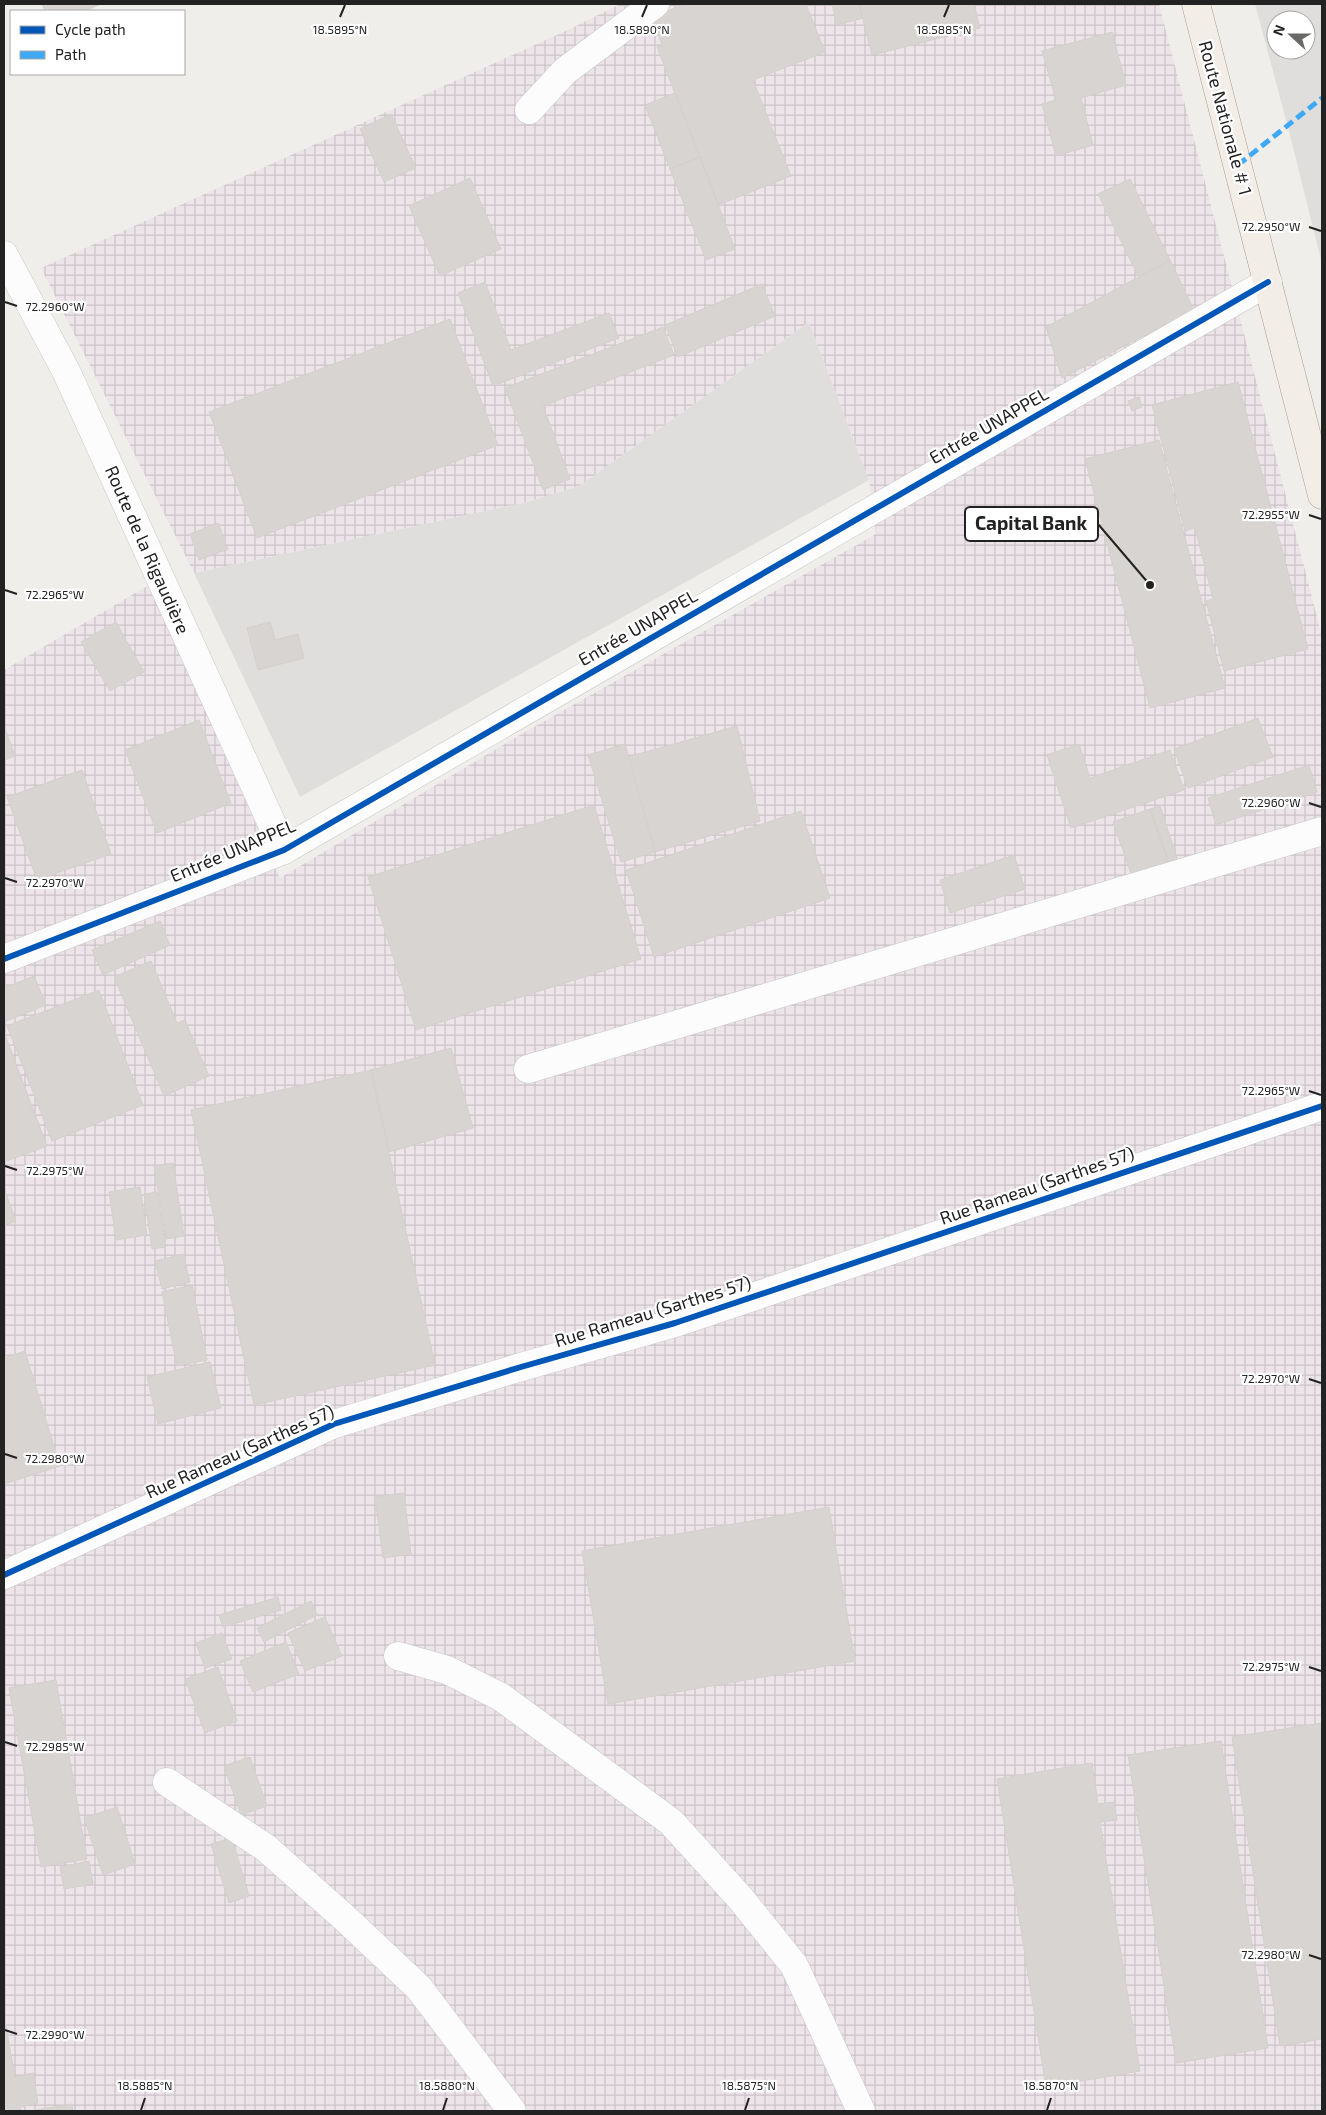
<svg xmlns="http://www.w3.org/2000/svg" width="1326" height="2115" font-family="'Exo 2',sans-serif">
<style>
.residential{fill:#dfdedc;fill-rule:evenodd}
.industrial{fill:url(#industrial-grid)}
.building{fill:#d7d4d2;stroke:#d3d0cc}
.lines{fill:none;stroke-linecap:round;stroke-linejoin:round}
.minor-casing{stroke:#c9c8c7;stroke-width:29}
.major-casing{stroke:#a79c86;stroke-width:29}
.minor{stroke:#fdfcfc;stroke-width:28}
.major{stroke:#f3ede7;stroke-width:28}
.quiet{stroke:#3fa9f5;stroke-width:5;stroke-dasharray:10 5;stroke-linecap:butt}
.cycleway-casing{stroke:#fff;stroke-width:9}
.cycleway{stroke:#0057b8;stroke-width:6}
.ticks{fill:none;stroke:#222;stroke-width:2}
.labels{text-anchor:middle;stroke-width:4.5;stroke-linejoin:round;paint-order:stroke}
.street-label{font-size:18px;fill:#222;stroke:#fff}
.ticks-label{font-size:12px;text-anchor:middle;fill:#222;stroke:#fff;stroke-width:4.5;stroke-linejoin:round;paint-order:stroke}
.leader{fill:none;stroke:#222;stroke-width:2}
.callout-dot{fill:#222;stroke:#fff;stroke-width:2}
.callout{fill:#fff;stroke:#222;stroke-width:2}
.callout-label{font-size:19px;text-anchor:middle;font-weight:bold;fill:#222}
</style>
<defs>
<pattern id="industrial-grid" width="8" height="8" patternUnits="userSpaceOnUse" patternTransform="scale(1.25)"><rect width="8" height="8" fill="#ede4e9"/><path d="M0 4h8M4 0v8" fill="none" stroke="#cbc3c8"/></pattern>
</defs>
<rect width="100%" height="100%" fill="#f0eeeb"/>
<g class="residential">
<path d="M1255,4H1322V264L1289,131ZM1276,20H1306V50H1276Z"/>
<polygon points="809,322 869,480 300,797 194,573 527,502 579,486"/>
</g>
<polygon class="industrial" points="620,4 1159,4 1322,636 1322,2111 4,2111 4,670 149,585 280,878 518,736 876,534 869,480 809,322 579,486 527,502 194,573 41,268 570,29"/>
<g class="building">
<polygon points="42,4 101,4 85,11 45,11"/>
<polygon points="685,4 806,4 825,52 753,80 791,176 718,205 657,47 662,45 652,17"/>
<polygon points="832,4 859,4 863,18 837,25"/>
<polygon points="859,4 974,4 980,28 872,55"/>
<polygon points="1112,32 1126,85 1081,98 1093,145 1056,156 1042,104 1056,100 1042,51"/>
<polygon points="675,93 700,157 670,169 645,105"/>
<polygon points="391,114 416,168 384,182 360,129"/>
<polygon points="700,157 735,249 706,260 670,169"/>
<polygon points="470,178 501,249 440,276 409,206"/>
<polygon points="1130,179 1170,260 1139,278 1098,194"/>
<polygon points="1170,260 1194,310 1062,378 1046,327"/>
<polygon points="485,282 511,350 609,313 619,338 493,386 458,293"/>
<polygon points="762,284 775,316 678,357 665,325"/>
<polygon points="450,319 498,445 257,538 209,412"/>
<polygon points="663,327 674,355 543,406 570,479 543,490 505,388"/>
<polygon points="1238,382 1308,649 1224,671 1206,601 1213,599 1195,528 1185,531 1152,405"/>
<polygon points="1139,397 1142,407 1132,411 1128,401"/>
<polygon points="1159,440 1225,688 1150,708 1085,459"/>
<polygon points="218,523 228,549 199,560 190,534"/>
<polygon points="116,622 144,672 110,691 81,642"/>
<polygon points="270,622 275,640 298,634 304,658 258,670 247,628"/>
<polygon points="1258,718 1273,757 1188,788 1174,749"/>
<polygon points="199,720 231,803 157,833 125,750"/>
<polygon points="4,726 15,756 4,760"/>
<polygon points="737,726 760,821 655,852 628,757"/>
<polygon points="625,744 655,852 621,862 588,755"/>
<polygon points="1079,744 1090,778 1170,750 1184,790 1071,828 1047,755"/>
<polygon points="1309,765 1317,792 1216,825 1208,798"/>
<polygon points="82,770 111,854 37,880 7,797"/>
<polygon points="594,805 641,959 416,1030 368,877"/>
<polygon points="1160,806 1179,864 1170,867 1150,809"/>
<polygon points="1150,809 1170,867 1133,879 1113,822"/>
<polygon points="801,811 830,898 654,957 626,870"/>
<polygon points="1014,855 1025,889 950,913 940,880"/>
<polygon points="160,921 170,945 103,975 92,950"/>
<polygon points="151,961 177,1023 185,1020 209,1076 164,1096 114,977"/>
<polygon points="34,976 46,1005 4,1022 4,988"/>
<polygon points="99,990 143,1105 52,1141 7,1026"/>
<polygon points="4,1032 47,1146 4,1162"/>
<polygon points="451,1048 473,1128 389,1152 371,1070"/>
<polygon points="371,1070 435,1365 254,1405 191,1110"/>
<polygon points="173,1163 184,1236 166,1239 154,1166"/>
<polygon points="140,1187 147,1235 116,1240 109,1192"/>
<polygon points="4,1188 16,1221 4,1226"/>
<polygon points="157,1192 166,1247 152,1249 144,1194"/>
<polygon points="183,1254 190,1282 162,1289 155,1261"/>
<polygon points="192,1285 207,1360 177,1366 162,1292"/>
<polygon points="25,1351 60,1466 4,1484 4,1358"/>
<polygon points="210,1362 221,1408 158,1424 147,1377"/>
<polygon points="404,1493 411,1554 383,1558 375,1497"/>
<polygon points="829,1507 855,1661 608,1704 582,1551"/>
<polygon points="278,1597 281,1610 223,1627 219,1615"/>
<polygon points="311,1601 317,1615 264,1642 257,1628"/>
<polygon points="325,1617 342,1656 305,1671 288,1633"/>
<polygon points="222,1633 232,1659 205,1668 196,1643"/>
<polygon points="286,1642 299,1674 253,1692 240,1661"/>
<polygon points="218,1667 237,1721 205,1733 185,1679"/>
<polygon points="56,1680 87,1859 41,1867 9,1688"/>
<polygon points="1322,1723 1322,2039 1280,2046 1232,1737"/>
<polygon points="1221,1741 1268,2048 1176,2063 1128,1755"/>
<polygon points="250,1757 267,1806 241,1815 224,1766"/>
<polygon points="1092,1763 1098,1804 1114,1802 1117,1820 1100,1822 1140,2071 1046,2087 997,1779"/>
<polygon points="117,1807 135,1864 103,1875 84,1818"/>
<polygon points="232,1838 249,1896 229,1903 211,1844"/>
<polygon points="89,1861 93,1884 64,1889 60,1867"/>
<polygon points="4,2015 15,2077 33,2073 38,2103 20,2107 21,2110 15,2111 4,2111"/>
<polygon points="72,2104 73,2111 30,2111"/>
</g>
<g class="lines">
<defs>
<g id="minor">
<polyline points="529,110 565,71 655,4"/>
<polyline points="4,255 66,371 284,850"/>
<polyline points="4,959 284,850 1268,282"/>
<polyline points="528,1069 1322,831"/>
<polyline points="4,1575 334,1424 521,1367 675,1323 1322,1106"/>
<polyline points="398,1656 447,1670 501,1697 671,1822 741,1899 794,1965 861,2111"/>
<polyline points="167,1782 266,1848 347,1920 419,1988 512,2111"/>
</g>
<polyline id="major" points="1196,4 1322,495"/>
</defs>
<use href="#minor" class="minor-casing"/>
<use href="#major" class="major-casing"/>
<use href="#minor" class="minor"/>
<use href="#major" class="major"/>
<polyline class="quiet" points="1238,165 1322,98"/>
<defs>
<g id="cycleway">
<polyline points="4,959 284,850 1268,282"/>
<polyline points="4,1575 334,1424 521,1367 675,1323 1322,1106"/>
</g>
</defs>
<use href="#cycleway" class="cycleway-casing"/>
<use href="#cycleway" class="cycleway"/>
</g>
<path class="ticks" d="M340,17L345,5M642,17L647,5M944,17L949,5M1309,227L1321,231M5,302L17,306M1309,515L1321,519M5,590L17,594M1309,803L1321,807M5,878L17,882M1309,1091L1321,1095M5,1166L17,1170M1309,1379L1321,1383M5,1454L17,1458M1309,1667L1321,1671M5,1742L17,1746M1309,1955L1321,1959M5,2030L17,2034M141,2110L145,2098M443,2110L447,2098M745,2110L749,2098M1047,2110L1051,2098"/>
<g class="labels">
<g class="street-label">
<text transform="translate(1225 118) rotate(75)" y="6">Route Nationale # 1</text>
<text transform="translate(989 426) rotate(-30)" y="6">Entrée UNAPPEL</text>
<text transform="translate(147 550) rotate(66)" y="6">Route de la Rigaudière</text>
<text transform="translate(638 628) rotate(-30)" y="6">Entrée UNAPPEL</text>
<text transform="translate(233 851) rotate(-23)" y="6">Entrée UNAPPEL</text>
<text transform="translate(1037 1186) rotate(-19)" y="6">Rue Rameau (Sarthes 57)</text>
<text transform="translate(653 1312) rotate(-17)" y="6">Rue Rameau (Sarthes 57)</text>
<text transform="translate(240 1452) rotate(-24)" y="6">Rue Rameau (Sarthes 57)</text>
</g>
</g>
<g class="ticks-label">
<text x="340" y="34">18.5895°N</text>
<text x="642" y="34">18.5890°N</text>
<text x="944" y="34">18.5885°N</text>
<text x="1271" y="231">72.2950°W</text>
<text x="55" y="311">72.2960°W</text>
<text x="1271" y="519">72.2955°W</text>
<text x="55" y="599">72.2965°W</text>
<text x="1271" y="807">72.2960°W</text>
<text x="55" y="887">72.2970°W</text>
<text x="1271" y="1095">72.2965°W</text>
<text x="55" y="1175">72.2975°W</text>
<text x="1271" y="1383">72.2970°W</text>
<text x="55" y="1463">72.2980°W</text>
<text x="1271" y="1671">72.2975°W</text>
<text x="55" y="1751">72.2985°W</text>
<text x="1271" y="1959">72.2980°W</text>
<text x="55" y="2039">72.2990°W</text>
<text x="145" y="2090">18.5885°N</text>
<text x="447" y="2090">18.5880°N</text>
<text x="749" y="2090">18.5875°N</text>
<text x="1051" y="2090">18.5870°N</text>
</g>
<path class="leader" d="M1150 585L1098 524"/>
<circle class="callout-dot" cx="1150" cy="585" r="5"/>
<rect class="callout" x="965" y="507" width="133" height="34" rx="5"/>
<g class="callout-label">
<text x="1031" y="530">Capital Bank</text>
</g>
<rect width="1326" height="2115" fill="none" stroke="#222222" stroke-width="10"/>
<rect x="10" y="10" width="175" height="65" fill="#ffffff" stroke="#a7a7a7"/>
<rect x="20" y="26" width="25" height="8" fill="#0057b8" stroke="#a7a7a7"/>
<text x="55" y="35" font-size="15" fill="#222222">Cycle path</text>
<rect x="20" y="51" width="25" height="8" fill="#3fa9f5" stroke="#a7a7a7"/>
<text x="55" y="60" font-size="15" fill="#222222">Path</text>
<g transform="translate(1291 35) rotate(291)"><circle r="24" fill="#ffffff" stroke="#a7a7a7"/>
<path d="M0-4L9 19L0 12L-9 19Z" fill="#6a6968"/>
<text y="-8" font-size="14" font-weight="bold" text-anchor="middle" fill="#222222">N</text>
</g>
</svg>
